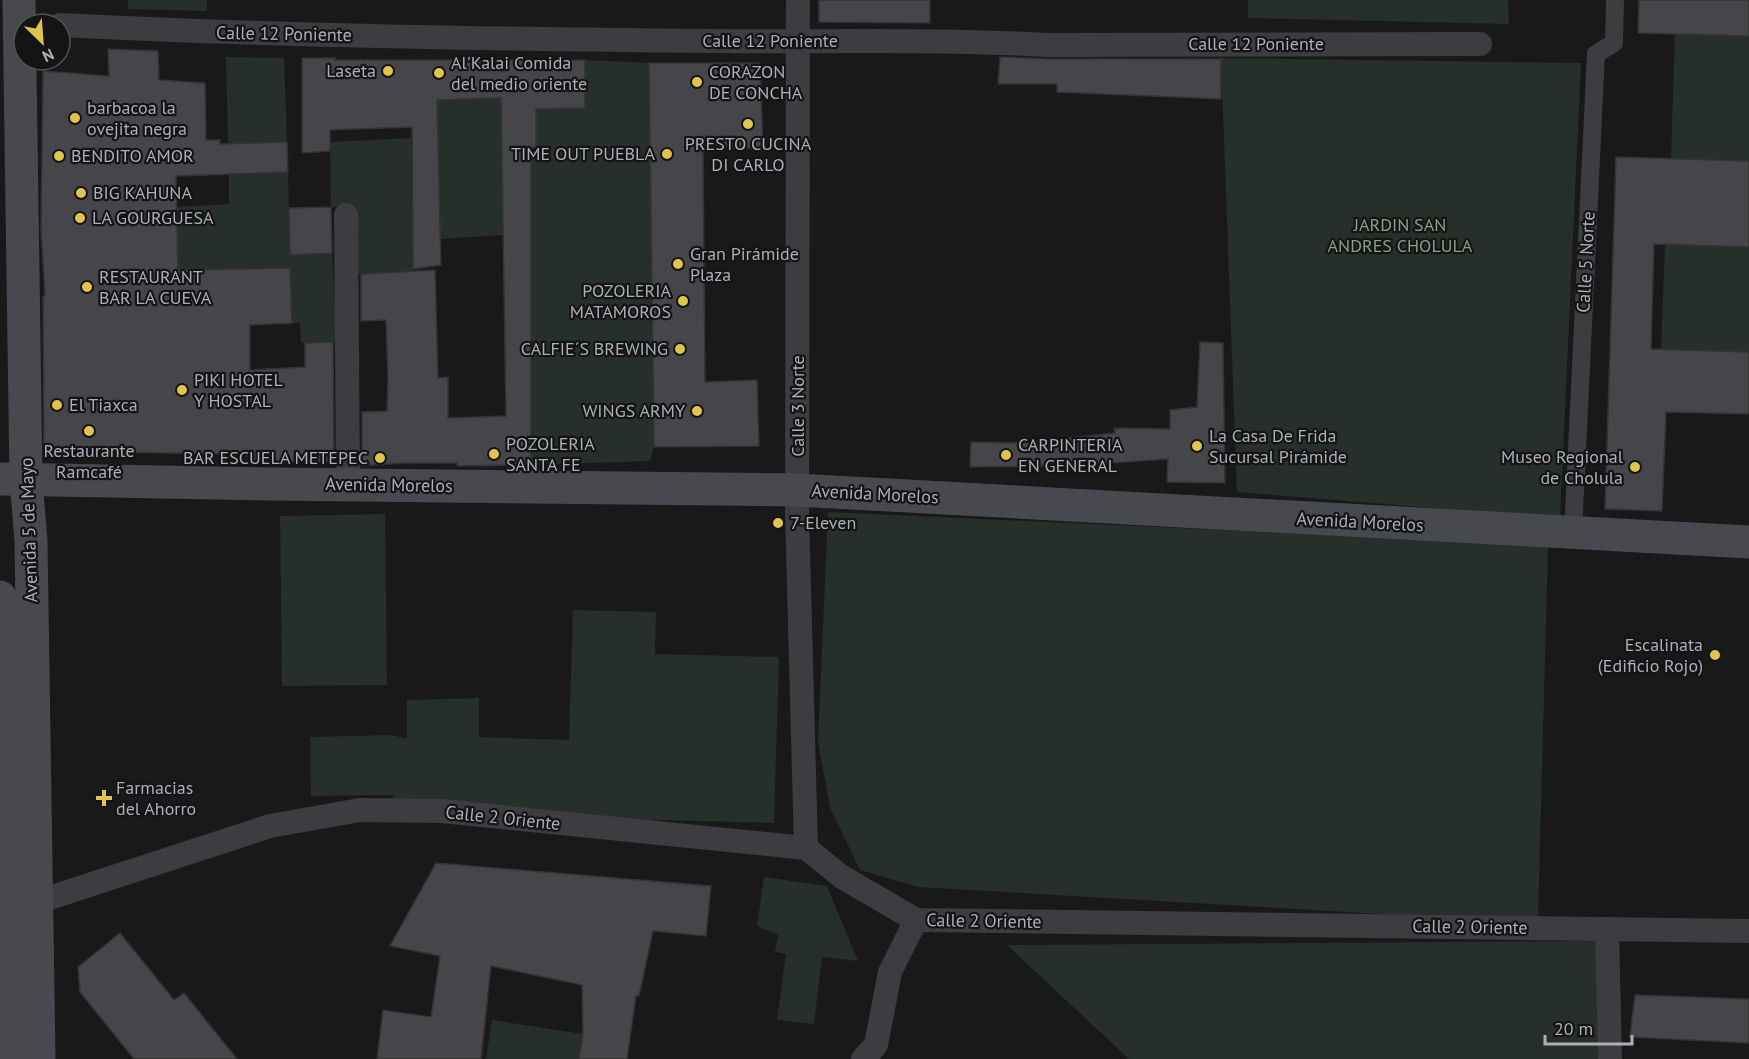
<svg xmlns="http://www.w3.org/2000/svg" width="1749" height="1059" font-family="'PT Sans',sans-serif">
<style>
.green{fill:#272f2a}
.building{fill:#46464a;stroke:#333336;stroke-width:1.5}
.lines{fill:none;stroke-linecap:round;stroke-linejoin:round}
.pedestrian{stroke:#3c3c41;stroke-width:18}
.minor{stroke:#3c3c41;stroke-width:24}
.secondary{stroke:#48494f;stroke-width:33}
.poi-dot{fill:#dfc44d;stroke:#141415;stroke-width:2}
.labels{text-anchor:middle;stroke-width:4.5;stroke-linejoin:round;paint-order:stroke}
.street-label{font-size:18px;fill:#adaeb9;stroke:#141415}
.poi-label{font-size:18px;fill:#adaeb9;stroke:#141415;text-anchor:start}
.park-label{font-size:18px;fill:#86a18c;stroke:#141415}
</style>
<rect width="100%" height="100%" fill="#19191a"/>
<g class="green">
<polygon points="128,0 207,0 207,11 128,9"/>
<polygon points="1248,0 1508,0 1509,24 1248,18"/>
<polygon points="1675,34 1749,36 1749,161 1671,158"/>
<polygon points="226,57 284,58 287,142 228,144"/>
<polygon points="1221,58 1581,63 1560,518 1237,492"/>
<polygon points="585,60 649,63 654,447 650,461 531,465 530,156 536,147 536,109 585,108"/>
<polygon points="501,98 503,235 440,239 437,100"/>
<polygon points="411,138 413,271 356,274 353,206 331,207 330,142"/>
<polygon points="288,172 290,255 332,253 337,342 301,343 300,323 292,323 290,268 170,271 176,207 229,204 229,175"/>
<polygon points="1665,244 1749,247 1749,352 1661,350"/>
<polygon points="828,512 1548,545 1538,919 1434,917 918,887 860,870 830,808 818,742"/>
<polygon points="385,514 387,685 282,686 280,516"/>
<polygon points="573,610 656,612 655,654 779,657 774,823 390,813 393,795 311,796 310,737 392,735 407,739 407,700 479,698 479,737 569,740"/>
<polygon points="764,877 827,886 858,961 822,957 814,1024 777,1020 786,954 775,952 778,935 757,926"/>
<polygon points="1597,941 1598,1059 1129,1059 1007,945"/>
<polygon points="492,1020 583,1034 579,1059 486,1059"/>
</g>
<g class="building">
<polygon points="819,0 930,0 930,23 819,22"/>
<polygon points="1639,0 1749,0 1749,36 1638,33"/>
<polygon points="108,49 158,51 159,80 205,83 206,140 220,140 220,144 287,142 288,172 176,176 178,270 290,268 292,323 250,325 250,370 305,367 305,343 333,342 334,462 252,462 252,456 217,454 118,452 44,453 43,296 45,296 41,229 43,71 109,76"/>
<polygon points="1000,57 1048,59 1221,59 1221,99 1057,92 1057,84 998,84"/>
<polygon points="302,58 335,58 335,60 585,60 585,108 536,109 536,147 531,148 531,465 457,466 457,463 402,463 362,466 362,412 387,411 388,379 386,320 361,321 361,274 435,270 438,378 448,377 448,418 506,416 501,98 437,100 441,265 413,269 412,127 330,130 330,151 302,153"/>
<polygon points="649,63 760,63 763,148 703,148 705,382 757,380 759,446 654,447"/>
<polygon points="1616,157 1749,161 1749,247 1654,244 1651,349 1749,352 1749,414 1666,412 1662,511 1605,509"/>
<polygon points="331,207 332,253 290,255 289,208"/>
<polygon points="1200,342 1223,343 1225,483 1167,482 1168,459 1067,466 970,467 971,442 1020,443 1115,433 1114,428 1170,429 1170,410 1197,407"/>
<polygon points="436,863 711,886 706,936 653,931 639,996 636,996 627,1059 579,1059 583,1034 582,985 491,966 481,1059 377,1059 383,1010 431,1017 440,956 390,946"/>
<polygon points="120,933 174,1000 184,993 237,1059 134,1059 80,992 78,967"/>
<polygon points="1635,995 1749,999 1749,1043 1630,1037"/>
</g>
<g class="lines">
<polyline class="pedestrian" points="1573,533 1596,54 1614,43 1615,0"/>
<g class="minor">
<polyline points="798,0 797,512 806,848"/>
<path d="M60,25C280,36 500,39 720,41C829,42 939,39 1048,45L1480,44"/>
<polyline points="346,215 348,484"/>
<polyline points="23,903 37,902 270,826 360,810 442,811 806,848 842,877 916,920 1749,931"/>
<polyline points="1607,929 1610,1059"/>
<polyline points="863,1059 876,1045 890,972 916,920"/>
</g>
<g class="secondary">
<polyline points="19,0 26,480 31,541 39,1059"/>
<polyline points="0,479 271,484 797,490 1749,542"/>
<polyline points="0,597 6,731 4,905 7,1059"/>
</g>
</g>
<g class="poi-dot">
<circle cx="388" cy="71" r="6"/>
<circle cx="439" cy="73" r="6"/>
<circle cx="697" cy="82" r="6"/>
<circle cx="75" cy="118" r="6"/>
<circle cx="748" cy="124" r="6"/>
<circle cx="667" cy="154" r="6"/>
<circle cx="59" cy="156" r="6"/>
<circle cx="81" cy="193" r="6"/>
<circle cx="80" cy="218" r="6"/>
<circle cx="678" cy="264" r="6"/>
<circle cx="87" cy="287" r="6"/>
<circle cx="683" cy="301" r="6"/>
<circle cx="680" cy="349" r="6"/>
<circle cx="182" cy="390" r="6"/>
<circle cx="57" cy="405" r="6"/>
<circle cx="697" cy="411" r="6"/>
<circle cx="89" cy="431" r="6"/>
<circle cx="1197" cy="446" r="6"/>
<circle cx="494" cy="454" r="6"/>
<circle cx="1006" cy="455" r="6"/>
<circle cx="380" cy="458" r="6"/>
<circle cx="1635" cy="467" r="6"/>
<circle cx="778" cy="523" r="6"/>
<circle cx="1715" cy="655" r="6"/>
<path d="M101 789h6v6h6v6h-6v6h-6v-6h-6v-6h6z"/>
</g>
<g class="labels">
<g class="street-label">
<text transform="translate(284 34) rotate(1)" y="6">Calle 12 Poniente</text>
<text x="770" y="47">Calle 12 Poniente</text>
<text x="1256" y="50">Calle 12 Poniente</text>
<text transform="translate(1586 262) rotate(-87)" y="6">Calle 5 Norte</text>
<text transform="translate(798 406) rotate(-90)" y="6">Calle 3 Norte</text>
<text transform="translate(389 485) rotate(1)" y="6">Avenida Morelos</text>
<text transform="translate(875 494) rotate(3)" y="6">Avenida Morelos</text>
<text transform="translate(1360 522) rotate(3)" y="6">Avenida Morelos</text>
<text transform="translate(29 530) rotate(-92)" y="6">Avenida 5 de Mayo</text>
<text transform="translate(503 818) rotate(6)" y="6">Calle 2 Oriente</text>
<text transform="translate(984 921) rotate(1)" y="6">Calle 2 Oriente</text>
<text transform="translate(1470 927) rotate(1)" y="6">Calle 2 Oriente</text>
</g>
<g class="poi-label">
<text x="451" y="69">Al'Kalai Comida<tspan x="451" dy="21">del medio oriente</tspan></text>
<text x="376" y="77" text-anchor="end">Laseta</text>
<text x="709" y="78">CORAZON<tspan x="709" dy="21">DE CONCHA</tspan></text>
<text x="87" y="114">barbacoa la<tspan x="87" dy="21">ovejita negra</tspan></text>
<text x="748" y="150" text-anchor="middle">PRESTO CUCINA<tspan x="748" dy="21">DI CARLO</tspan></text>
<text x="655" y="160" text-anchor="end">TIME OUT PUEBLA</text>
<text x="71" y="162">BENDITO AMOR</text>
<text x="93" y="199">BIG KAHUNA</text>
<text x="92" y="224">LA GOURGUESA</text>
<text x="690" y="260">Gran Pirámide<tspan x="690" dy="21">Plaza</tspan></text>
<text x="99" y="283">RESTAURANT<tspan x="99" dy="21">BAR LA CUEVA</tspan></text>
<text x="671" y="297" text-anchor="end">POZOLERIA<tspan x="671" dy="21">MATAMOROS</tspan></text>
<text x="668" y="355" text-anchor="end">CALFIE´S BREWING</text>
<text x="194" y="386">PIKI HOTEL<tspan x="194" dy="21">Y HOSTAL</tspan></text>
<text x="69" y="411">El Tiaxca</text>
<text x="685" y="417" text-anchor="end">WINGS ARMY</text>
<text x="1209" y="442">La Casa De Frida<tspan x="1209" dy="21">Sucursal Pirámide</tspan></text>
<text x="506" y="450">POZOLERIA<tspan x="506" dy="21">SANTA FE</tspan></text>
<text x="1018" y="451">CARPINTERIA<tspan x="1018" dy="21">EN GENERAL</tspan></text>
<text x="89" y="457" text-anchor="middle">Restaurante<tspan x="89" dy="21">Ramcafé</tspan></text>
<text x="1623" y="463" text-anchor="end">Museo Regional<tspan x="1623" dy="21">de Cholula</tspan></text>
<text x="368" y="464" text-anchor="end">BAR ESCUELA METEPEC</text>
<text x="790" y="529">7-Eleven</text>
<text x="1703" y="651" text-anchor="end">Escalinata<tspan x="1703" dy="21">(Edificio Rojo)</tspan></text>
<text x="116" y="794">Farmacias<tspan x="116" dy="21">del Ahorro</tspan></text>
</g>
<g class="park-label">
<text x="1400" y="231">JARDIN SAN<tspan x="1400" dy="21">ANDRES CHOLULA</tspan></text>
</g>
</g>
<g transform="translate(42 42) rotate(155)"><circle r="28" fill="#141415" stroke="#515257" stroke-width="1.5"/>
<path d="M0-4.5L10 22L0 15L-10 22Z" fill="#dfc44d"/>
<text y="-9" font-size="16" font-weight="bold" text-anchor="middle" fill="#adaeb9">N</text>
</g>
<path d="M1545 1035v9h87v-9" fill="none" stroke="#adaeb9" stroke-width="3"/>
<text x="1554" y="1035" font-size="18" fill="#adaeb9" stroke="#141415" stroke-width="4.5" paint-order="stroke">20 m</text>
</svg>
